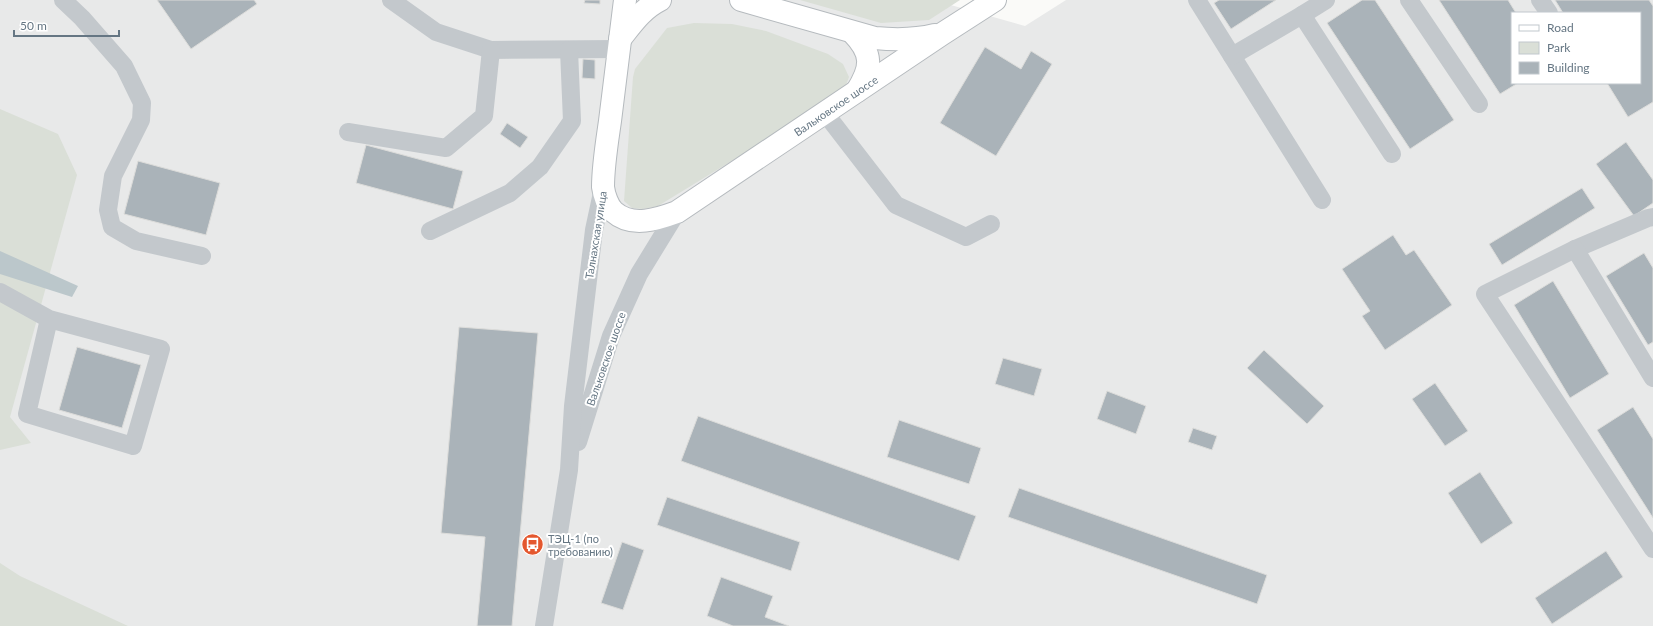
<svg xmlns="http://www.w3.org/2000/svg" width="1653" height="626" font-family="Lato,sans-serif">
<style>
.built{fill:#e8e9e9;fill-rule:evenodd}
.green{fill:#dadfd7}
.water{fill:#bbc7cb}
.building{fill:#aab3b9;stroke:#dcdcda}
.lines{fill:none;stroke-linecap:round;stroke-linejoin:round}
.major-casing{stroke:#b5babe;stroke-width:24}
.minor{stroke:#c3c8cc;stroke-width:18}
.major{stroke:#fff;stroke-width:22}
.labels{text-anchor:middle;stroke-width:4;stroke-linejoin:round;paint-order:stroke}
.street-label{font-size:11px;fill:#657683;stroke:#fff}
.poi-label{font-size:11px;fill:#657683;stroke:#fff;text-anchor:start}
</style>
<rect width="100%" height="100%" fill="#fafaf8"/>
<path class="built" d="M0,0H933L1025,26L1066,0H1653V626H46L0,593ZM1512,13H1640V83H1512Z"/>
<g class="green">
<polygon points="800,0 960,0 929,20 881,23"/>
<polygon points="694,23 732,24 766,31 828,54 843,64 849,77 843,93 658,206 643,209 632,208 624,201 633,77 635,69 667,28"/>
<polygon points="0,109 58,134 77,175 10,417 31,443 0,450"/>
<polygon points="0,563 20,576 128,626 0,626"/>
</g>
<polygon class="water" points="0,251 78,286 72,297 0,274"/>
<g class="building">
<polygon points="157,0 254,0 257,4 191,49"/>
<polygon points="585,0 600,0 600,4 584,3"/>
<polygon points="1219,0 1276,0 1231,29 1214,3"/>
<polygon points="1362,0 1375,0 1454,120 1410,149 1327,23"/>
<polygon points="1439,0 1508,0 1516,13 1512,13 1512,83 1518,83 1500,94"/>
<polygon points="1555,0 1649,0 1653,6 1653,102 1628,117 1607,83 1640,83 1640,13 1563,13"/>
<polygon points="985,47 1021,69 1031,51 1052,64 996,156 940,123"/>
<polygon points="583,59 595,60 595,79 582,78"/>
<polygon points="507,123 528,137 520,148 500,134"/>
<polygon points="1626,142 1653,180 1653,203 1634,216 1596,164"/>
<polygon points="366,145 463,171 453,209 356,183"/>
<polygon points="138,161 220,183 206,235 124,214"/>
<polygon points="1582,188 1595,208 1502,265 1489,244"/>
<polygon points="1393,235 1406,255 1414,250 1452,305 1385,350 1362,316 1370,311 1342,269"/>
<polygon points="1644,253 1653,268 1653,342 1648,345 1606,276"/>
<polygon points="1553,281 1609,374 1570,398 1514,305"/>
<polygon points="459,327 538,333 512,626 477,626 485,537 441,533"/>
<polygon points="77,347 141,365 122,428 59,410"/>
<polygon points="1264,350 1324,406 1307,424 1247,368"/>
<polygon points="1003,358 1042,369 1034,396 995,384"/>
<polygon points="1435,383 1468,431 1445,446 1412,399"/>
<polygon points="1107,391 1146,406 1136,434 1097,419"/>
<polygon points="1633,407 1653,439 1653,518 1597,430"/>
<polygon points="698,416 976,516 959,561 681,461"/>
<polygon points="899,420 981,448 969,484 887,457"/>
<polygon points="1193,428 1217,436 1212,450 1188,442"/>
<polygon points="1480,472 1513,523 1481,544 1448,493"/>
<polygon points="1019,488 1267,575 1257,604 1008,517"/>
<polygon points="667,497 800,542 791,571 657,525"/>
<polygon points="622,542 644,550 623,610 601,603"/>
<polygon points="1606,551 1623,577 1552,624 1535,598"/>
<polygon points="721,577 773,596 765,617 789,626 733,626 707,616"/>
</g>
<g class="lines">
<defs>
<g id="major">
<path d="M625,0C620,40 615,80 610,121C607,142 603,166 603,187C604,195 608,207 614,212C632,228 658,219 677,212L942,34L995,0"/>
<path d="M741,0L875,38C896,40 915,40 935,35"/>
<path d="M853,33C873,54 872,67 857,91"/>
<path d="M620,39C632,24 642,9 660,0"/>
</g>
</defs>
<use href="#major" class="major-casing"/>
<g class="minor">
<polyline points="63,0 82,18 124,66 142,103 141,120 113,176 108,210 112,227 136,241 202,256"/>
<polyline points="391,0 436,32 491,50 619,49"/>
<polyline points="1197,0 1322,200"/>
<polyline points="1409,0 1479,104"/>
<polyline points="1540,0 1549,13"/>
<polyline points="1302,15 1326,0"/>
<polyline points="1232,56 1302,15 1392,154"/>
<polyline points="825,113 896,205 966,237 991,224"/>
<polyline points="348,132 446,148 484,116 491,50"/>
<polyline points="1653,217 1648,218 1575,249 1485,294 1653,549"/>
<polyline points="430,231 510,193 540,167 572,121 569,50"/>
<polyline points="1575,249 1653,378"/>
<polyline points="0,292 49,319 161,349 133,446 27,414 49,319"/>
<polyline points="578,442 611,336 639,274 677,212"/>
<polyline points="544,626 569,470 573,406 594,230 603,188"/>
</g>
<use href="#major" class="major"/>
</g>
<defs>
<symbol id="bus-disc" viewBox="-11 -11 22 22"><circle r="9.5" fill="#e4572e" stroke="#fff"/><path d="M-5-6H5V4H4V6H2V4H-2V6H-4V4H-5ZM-3.5-4V0h7V-4ZM-3.5 1.2v1.5H-2V1.2ZM2 1.2v1.5H3.5V1.2Z" fill="#fff"/></symbol>
</defs>
<g fill-rule="evenodd">
<use href="#bus-disc" x="520" y="532" width="25" height="25"/>
</g>
<g class="labels">
<g class="street-label">
<text transform="translate(836 106) rotate(-34)" y="4">Вальковское шоссе</text>
<text transform="translate(596 235) rotate(-81)" y="4">Талнахская улица</text>
<text transform="translate(606 359) rotate(-71)" y="4">Вальковское шоссе</text>
</g>
<g class="poi-label">
<text x="548" y="543">ТЭЦ-1 (по<tspan x="548" dy="13">требованию)</tspan></text>
</g>
</g>
<rect x="1511" y="12" width="130" height="72" fill="#ffffff" stroke="#c1c8cd"/>
<rect x="1519" y="25" width="20" height="6" fill="#ffffff" stroke="#c1c8cd"/>
<text x="1547" y="32" font-size="12" fill="#657683">Road</text>
<rect x="1519" y="42" width="20" height="12" fill="#dadfd7" stroke="#c1c8cd"/>
<text x="1547" y="52" font-size="12" fill="#657683">Park</text>
<rect x="1519" y="62" width="20" height="12" fill="#aab3b9" stroke="#c1c8cd"/>
<text x="1547" y="72" font-size="12" fill="#657683">Building</text>
<path d="M14 30v6h105v-6" fill="none" stroke="#657683" stroke-width="2"/>
<text x="20" y="30" font-size="12" fill="#657683" stroke="#ffffff" stroke-width="3" paint-order="stroke">50 m</text>
</svg>
